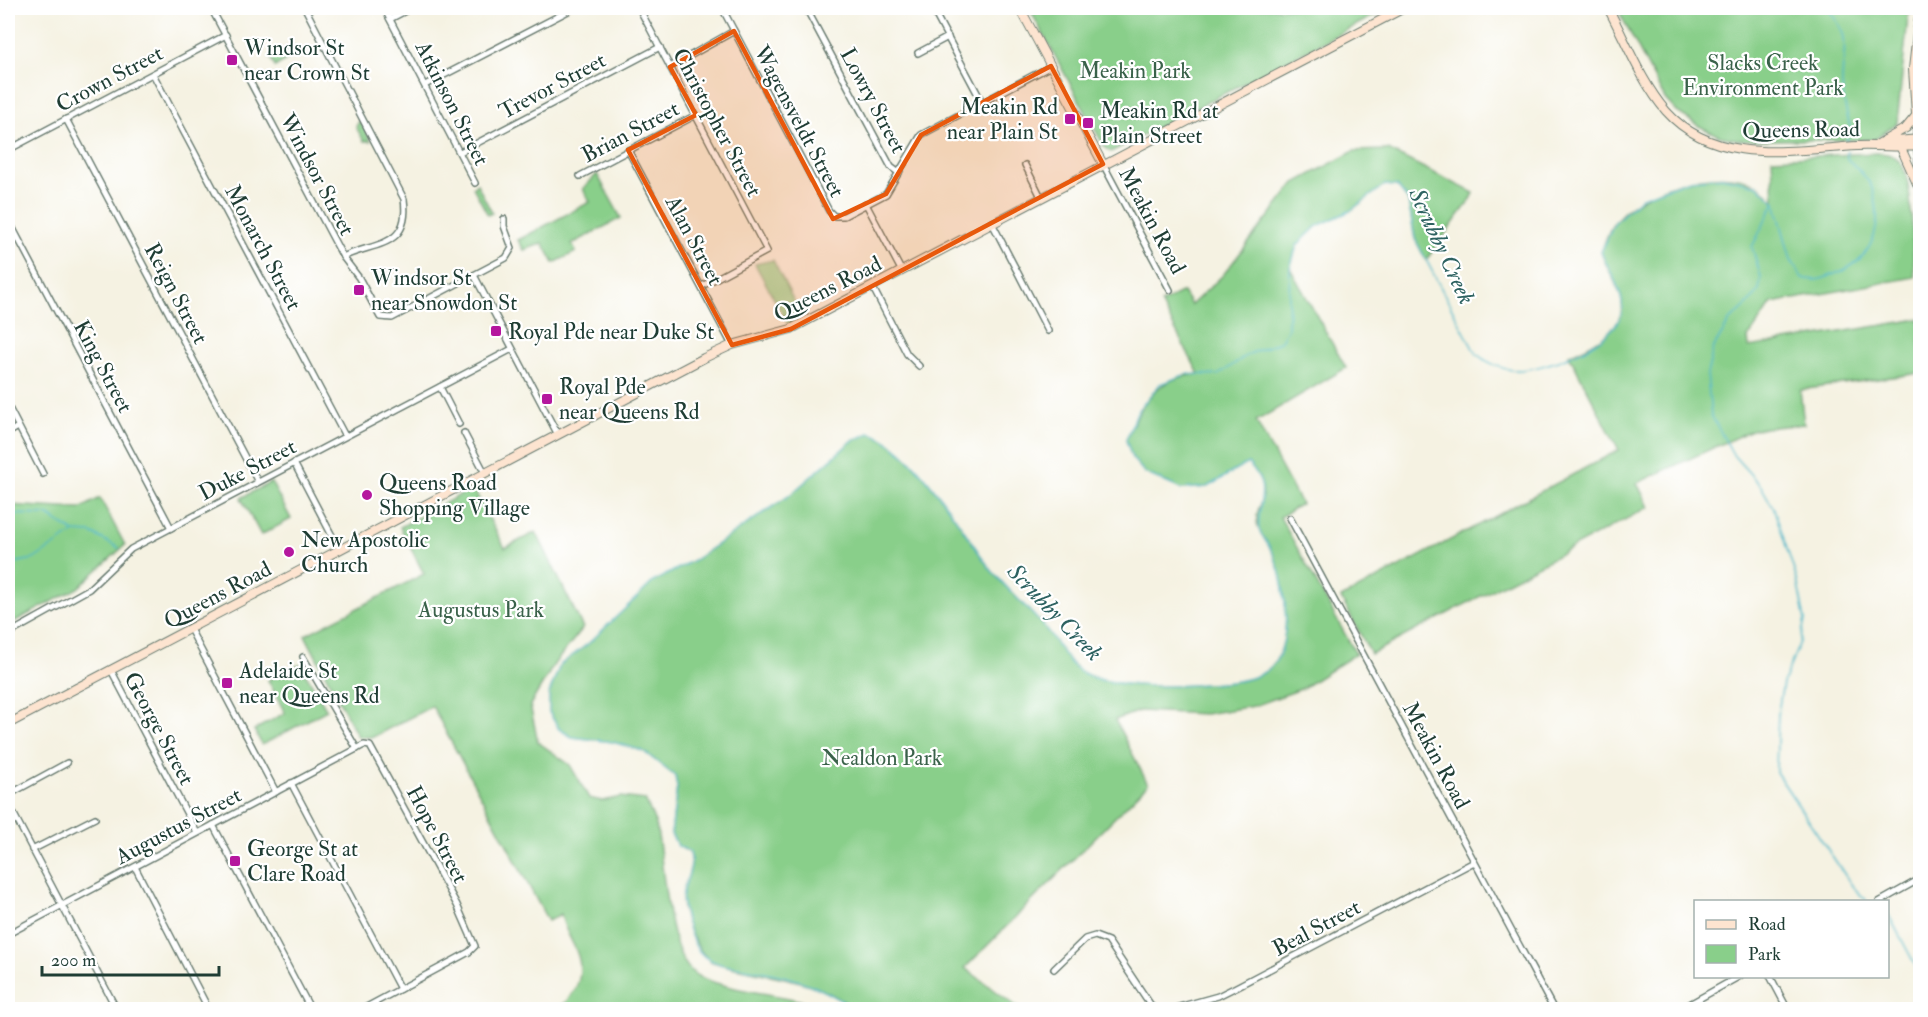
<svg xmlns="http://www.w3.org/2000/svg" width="1928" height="1017" font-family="'IM FELL Double Pica',serif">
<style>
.green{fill:#89cf8a;stroke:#54865f;stroke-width:1.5}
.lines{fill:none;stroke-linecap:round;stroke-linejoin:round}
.stream{stroke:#4db7ca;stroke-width:1.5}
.street-casing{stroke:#6a7c71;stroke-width:8}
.secondary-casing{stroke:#6a7c71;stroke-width:10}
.street{stroke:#fff;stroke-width:5}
.secondary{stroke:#fde4d0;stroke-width:8}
.marked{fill:#e8590c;fill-opacity:0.2;stroke:#e8590c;stroke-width:4.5;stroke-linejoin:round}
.poi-dot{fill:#b5179e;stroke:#fff;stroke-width:2}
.labels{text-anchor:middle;stroke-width:4.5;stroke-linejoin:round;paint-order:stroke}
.poi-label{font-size:22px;fill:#1f3d34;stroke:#fff;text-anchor:start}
.park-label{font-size:22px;fill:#3a624a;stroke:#fff}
.street-label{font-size:22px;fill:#1f3d34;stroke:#fff}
.water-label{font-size:24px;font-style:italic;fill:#2d6261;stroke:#fff}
</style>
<rect width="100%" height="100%" fill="#fff"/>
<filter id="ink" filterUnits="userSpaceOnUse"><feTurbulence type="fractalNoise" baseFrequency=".0167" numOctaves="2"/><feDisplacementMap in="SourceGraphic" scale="12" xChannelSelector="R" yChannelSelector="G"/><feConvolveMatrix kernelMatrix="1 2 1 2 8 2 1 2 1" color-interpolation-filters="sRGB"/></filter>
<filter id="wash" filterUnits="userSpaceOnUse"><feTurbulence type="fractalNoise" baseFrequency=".008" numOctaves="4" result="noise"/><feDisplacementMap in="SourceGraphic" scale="24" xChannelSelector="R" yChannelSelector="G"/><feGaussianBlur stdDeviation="1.35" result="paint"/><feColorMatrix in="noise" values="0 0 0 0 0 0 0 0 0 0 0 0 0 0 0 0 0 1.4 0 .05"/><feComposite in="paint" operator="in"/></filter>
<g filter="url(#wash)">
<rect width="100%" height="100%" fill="#f5f2e2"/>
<g class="green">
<polygon points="1029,8 1389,8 1111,152 1105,148"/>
<polygon points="1617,8 1909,8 1897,123 1874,140 1739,140 1719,136 1699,126 1677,112 1665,99"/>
<polygon points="295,47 298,52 275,67 270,57"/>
<polygon points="359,121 361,122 371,141 364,141 356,127"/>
<path d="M1388,150L1474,193L1471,199L1426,260L1415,239L1408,200L1397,186L1385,185L1350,211L1317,226L1297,245L1290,268L1346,368L1256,421L1301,504L1280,517L1356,654L1301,689L1254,706L1205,714L1139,711L1115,720L1148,784L965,968L1020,1009H854C809,973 761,978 710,961C695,948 679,914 683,893C686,877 694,869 690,853L678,846L671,834L677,787L675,776L643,751L613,742L572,737L559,729L549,712V694L560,665L589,643L653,582L694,560L790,495L852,441L870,433C914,446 961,529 989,567C1005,588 1027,606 1044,627C1058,642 1066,665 1086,674C1111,687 1166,687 1193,685C1215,683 1241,684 1261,674C1296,657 1287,588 1275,558C1271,548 1264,539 1259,530C1249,505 1279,497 1248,463L1207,487L1181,489L1145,473L1132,458L1126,440C1142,402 1155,377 1199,374L1161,303L1183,292L1191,305L1223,275L1295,183L1354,151Z"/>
<path d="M1878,153C1886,154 1894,154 1899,161C1915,178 1911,250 1915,277L1772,303L1748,338L1749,347L1920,319V373L1800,390L1804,424L1754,429L1637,483L1649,507L1371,654L1341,598L1619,450L1569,355C1592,345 1632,327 1620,294C1615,280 1606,266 1601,252C1605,243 1608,231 1614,223C1638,189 1720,162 1757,185C1764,189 1769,196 1774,201L1772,158Z"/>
<polygon points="597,174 621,218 572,244 576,252 554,263 543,243 524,250 518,240 590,202 583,189"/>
<polygon points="477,184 492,213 488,215 473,187"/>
<polygon points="773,260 802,317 788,324 755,264"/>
<polygon points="271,482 291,519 261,535 241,498"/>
<path d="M473,488L505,548L536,532L583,628L555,663L530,705L538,742L570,765L589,798L602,801L621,797L645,800C649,809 654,817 656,826C665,860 664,962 700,977C739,994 787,993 829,1009H558C579,992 587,970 573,944C568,933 563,926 561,914L548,921L432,706L373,737H358L305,635L424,574L400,527Z"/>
<polygon points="100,498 125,545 78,588 8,625 8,505 80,509"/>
<polygon points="300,664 327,710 262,745 254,730 285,713 268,680"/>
</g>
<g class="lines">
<g class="stream">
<path d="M1827,8C1854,39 1842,48 1842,84C1842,98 1847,113 1850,127"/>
<polyline points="1847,137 1847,143"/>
<polyline points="1775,202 1752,247 1761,277 1759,290 1747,305 1730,320 1713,349 1707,374 1711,415 1734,456 1761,486 1774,509 1797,580 1805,620 1800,642 1783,683 1778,712 1776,772 1853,887 1866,900"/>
<polyline points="8,514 47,515 74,532 91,533 119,548"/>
<polyline points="8,564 34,559 73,533"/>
<polyline points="1888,914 1920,974"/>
<path d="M854,1010C818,980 768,971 723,965C714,962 705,959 699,951C691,942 680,905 683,893C686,877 694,869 690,852L678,846L671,834L677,787L675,776L643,751L613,742L572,737L559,729L549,712V694L560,665L589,643L653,582L694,560L790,495L852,441L870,433C914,446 961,529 989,567C1005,588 1027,606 1044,627C1058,642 1066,665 1085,674C1110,687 1166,687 1193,685C1215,683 1241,684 1261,674C1296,658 1287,588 1275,558C1271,548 1264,539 1259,530C1258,526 1259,521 1259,517C1262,489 1267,485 1248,463L1207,487L1181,489L1145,473L1132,458L1126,440L1138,410L1160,384L1187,374L1218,375L1249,354L1280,342L1288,328L1290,268L1297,245L1317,226L1350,211L1385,185L1397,186L1408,200L1415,239L1476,354C1487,362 1499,369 1513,370C1542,372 1616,343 1622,312C1625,293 1608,269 1601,252L1615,222L1642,197L1690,180L1722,177L1757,185L1775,202L1791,260L1802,278C1816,282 1823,279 1837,273C1872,260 1884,227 1873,191C1869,178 1857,168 1847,159V151"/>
</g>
</g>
</g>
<g filter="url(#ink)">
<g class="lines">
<defs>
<g id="street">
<polyline points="211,8 343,257 359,278 380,317 392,318 506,258 512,248 504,226 504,219"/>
<path d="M305,8L404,199C411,249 373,242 343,257"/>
<polyline points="384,8 475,183"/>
<polyline points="639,8 767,251 702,286"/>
<polyline points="722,8 829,211 834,216 844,216 886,194 921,135 1051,66"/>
<polyline points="806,8 891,167 899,173"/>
<polyline points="932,8 982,102"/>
<polyline points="390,19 411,8"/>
<polyline points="918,53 948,37"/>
<polyline points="670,67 734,31"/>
<polyline points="153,74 345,436"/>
<polyline points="425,85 574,8"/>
<polyline points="66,119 258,482"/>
<polyline points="8,150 226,35"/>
<polyline points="628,150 732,345"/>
<polyline points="460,152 660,47"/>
<polyline points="1103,164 1170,290"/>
<polyline points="1025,165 1041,197"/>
<polyline points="580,176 696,115"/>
<polyline points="866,204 901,270"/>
<polyline points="8,219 171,528"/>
<polyline points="992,223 1048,331"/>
<polyline points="474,275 558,435"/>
<polyline points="872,286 907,354 919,366"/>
<polyline points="440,387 459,424"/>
<polyline points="8,406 43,474"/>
<polyline points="8,433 18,427"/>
<polyline points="464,433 485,473"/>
<polyline points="294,463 339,549"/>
<polyline points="1290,518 1554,1010"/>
<polyline points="190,629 276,792"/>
<polyline points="8,634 89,589 131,549 512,349"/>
<polyline points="303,657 357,749"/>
<polyline points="111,670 197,833"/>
<polyline points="291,783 400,989"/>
<polyline points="8,795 67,763"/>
<polyline points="8,803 117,1010"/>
<polyline points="213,825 311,1010"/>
<polyline points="32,850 95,818"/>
<polyline points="135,867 209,1010"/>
<polyline points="1879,902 1920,879"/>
<polyline points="8,934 364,745 370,746 457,905 475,946 469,952 361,1010"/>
<polyline points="1054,969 1085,939 1095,936 1108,941 1154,1010"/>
<polyline points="1770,976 1788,1010"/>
<polyline points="1168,1010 1218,996 1236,987 1474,862"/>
<polyline points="1679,1010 1740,976"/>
</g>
<g id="secondary">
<polyline points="1020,8 1103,164"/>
<path d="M1608,8C1626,41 1641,82 1666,111C1715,166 1792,150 1857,146C1879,145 1899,148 1920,146"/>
<polyline points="1920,8 1913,69 1920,173"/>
<polyline points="1878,144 1906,128 1915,117"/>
<polyline points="1887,145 1896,141 1920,139"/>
<polyline points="1901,148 1920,190"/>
<polyline points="8,724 704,358 732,345 791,329 1404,8"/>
</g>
</defs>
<use href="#street" class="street-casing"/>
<use href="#secondary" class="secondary-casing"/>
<use href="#street" class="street"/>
<use href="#secondary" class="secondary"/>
</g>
</g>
<path class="marked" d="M734,31L833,219L886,194L921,135L1051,66L1103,164L791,329L732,345L628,150L696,115L670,67Z"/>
<g class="poi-dot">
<rect x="226" y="54" width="12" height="12" rx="3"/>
<rect x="1064" y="113" width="12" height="12" rx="3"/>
<rect x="1082" y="117" width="12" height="12" rx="3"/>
<rect x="353" y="284" width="12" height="12" rx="3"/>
<rect x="490" y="325" width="12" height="12" rx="3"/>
<rect x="541" y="393" width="12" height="12" rx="3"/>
<circle cx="367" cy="495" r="6"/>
<circle cx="289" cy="552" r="6"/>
<rect x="221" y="677" width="12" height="12" rx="3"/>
<rect x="229" y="855" width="12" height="12" rx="3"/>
</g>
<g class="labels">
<g class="poi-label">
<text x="244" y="55">Windsor St<tspan x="244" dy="25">near Crown St</tspan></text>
<text x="1058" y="114" text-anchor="end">Meakin Rd<tspan x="1058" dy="25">near Plain St</tspan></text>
<text x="1100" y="118">Meakin Rd at<tspan x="1100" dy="25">Plain Street</tspan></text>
<text x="371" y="285">Windsor St<tspan x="371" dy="25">near Snowdon St</tspan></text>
<text x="508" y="339">Royal Pde near Duke St</text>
<text x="559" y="394">Royal Pde<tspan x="559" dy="25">near Queens Rd</tspan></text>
<text x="379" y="490">Queens Road<tspan x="379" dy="25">Shopping Village</tspan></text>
<text x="301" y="547">New Apostolic<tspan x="301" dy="25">Church</tspan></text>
<text x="239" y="678">Adelaide St<tspan x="239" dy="25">near Queens Rd</tspan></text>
<text x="247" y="856">George St at<tspan x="247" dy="25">Clare Road</tspan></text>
</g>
<g class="park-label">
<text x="1763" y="70">Slacks Creek<tspan x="1763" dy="25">Environment Park</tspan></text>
<text x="1135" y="78">Meakin Park</text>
<text x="481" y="617">Augustus Park</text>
<text x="882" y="765">Nealdon Park</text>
</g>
<g class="street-label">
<text transform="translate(109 78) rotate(-28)" y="8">Crown Street</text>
<text transform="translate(552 85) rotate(-28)" y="8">Trevor Street</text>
<text transform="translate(874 100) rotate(62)" y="8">Lowry Street</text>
<text transform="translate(453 103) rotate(63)" y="8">Atkinson Street</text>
<text transform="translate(800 121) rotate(62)" y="8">Wagensveldt Street</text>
<text transform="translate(718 122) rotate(62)" y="8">Christopher Street</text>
<text transform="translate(1801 129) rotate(-1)" y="8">Queens Road</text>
<text transform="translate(630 131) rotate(-28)" y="8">Brian Street</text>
<text transform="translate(318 174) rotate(62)" y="8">Windsor Street</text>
<text transform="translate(1153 220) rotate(62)" y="8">Meakin Road</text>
<text transform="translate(695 240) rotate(62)" y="8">Alan Street</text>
<text transform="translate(264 247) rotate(62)" y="8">Monarch Street</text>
<text transform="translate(827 288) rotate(-27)" y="8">Queens Road</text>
<text transform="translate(177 293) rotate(62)" y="8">Reign Street</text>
<text transform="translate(104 366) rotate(62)" y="8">King Street</text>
<text transform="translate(247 469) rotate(-28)" y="8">Duke Street</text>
<text transform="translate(217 594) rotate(-28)" y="8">Queens Road</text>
<text transform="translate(160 728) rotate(62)" y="8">George Street</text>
<text transform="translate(1437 755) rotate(62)" y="8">Meakin Road</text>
<text transform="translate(178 825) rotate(-28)" y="8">Augustus Street</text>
<text transform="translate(438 834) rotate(62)" y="8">Hope Street</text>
<text transform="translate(1316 927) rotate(-28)" y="8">Beal Street</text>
</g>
<g class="water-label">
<text transform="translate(1442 246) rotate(65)" y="8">Scrubby Creek</text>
<text transform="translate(1055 612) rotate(46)" y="8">Scrubby Creek</text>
</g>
</g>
<rect width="1928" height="1017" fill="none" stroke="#fff" stroke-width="30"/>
<rect x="1694" y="900" width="195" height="78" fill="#ffffff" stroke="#a5b1ae" stroke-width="1.5"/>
<rect x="1706" y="920" width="30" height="9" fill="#fde4d0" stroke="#a5b1ae" stroke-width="1.5"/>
<text x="1748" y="930" font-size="18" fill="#1f3d34">Road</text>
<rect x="1706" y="945" width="30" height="18" fill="#89cf8a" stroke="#a5b1ae" stroke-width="1.5"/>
<text x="1748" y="960" font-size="18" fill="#1f3d34">Park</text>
<path d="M42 966v9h177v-9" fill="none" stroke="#1f3d34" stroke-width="3"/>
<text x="51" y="966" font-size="18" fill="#1f3d34" stroke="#ffffff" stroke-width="4.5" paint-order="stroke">200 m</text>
</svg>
